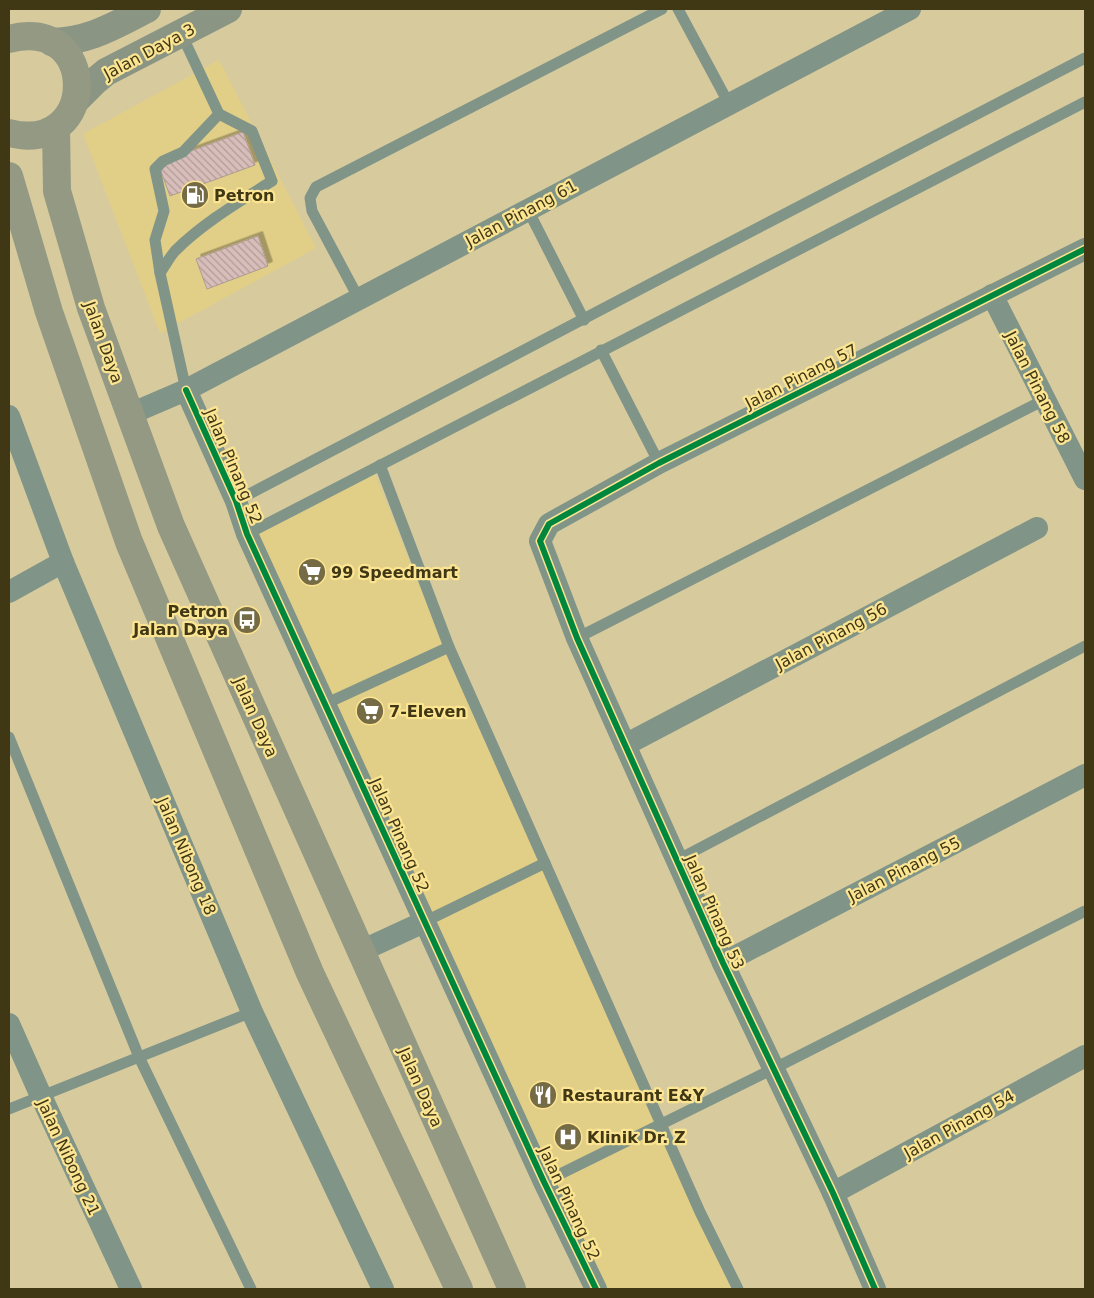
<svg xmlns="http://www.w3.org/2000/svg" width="1094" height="1298" font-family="'DejaVu Sans',sans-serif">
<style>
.built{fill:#e1ce87}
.building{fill:url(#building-back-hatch);stroke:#ae9c91;filter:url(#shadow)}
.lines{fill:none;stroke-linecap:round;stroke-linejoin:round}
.lane{stroke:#809488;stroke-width:11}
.street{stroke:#809488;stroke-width:22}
.secondary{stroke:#8b9584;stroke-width:28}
.primary{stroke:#949983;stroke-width:28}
.cycleway-casing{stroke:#fce592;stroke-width:9}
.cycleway{stroke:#00873e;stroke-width:6}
.labels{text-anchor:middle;stroke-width:4.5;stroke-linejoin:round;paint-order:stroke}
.street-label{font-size:16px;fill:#403714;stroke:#fce592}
.poi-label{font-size:16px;font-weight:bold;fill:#403714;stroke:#fce592;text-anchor:start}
</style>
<defs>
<pattern id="building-back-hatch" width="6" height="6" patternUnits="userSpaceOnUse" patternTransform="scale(1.25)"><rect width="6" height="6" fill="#d8beba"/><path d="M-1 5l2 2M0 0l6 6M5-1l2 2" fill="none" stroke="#b19b96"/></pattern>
<filter id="shadow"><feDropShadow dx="4.5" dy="-4.5" stdDeviation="0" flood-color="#0004"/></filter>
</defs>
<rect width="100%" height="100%" fill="#d7cb9e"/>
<g class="built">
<polygon points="219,60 316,248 160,333 83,134"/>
<polygon points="375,474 447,655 731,1289 606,1289 257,535"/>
</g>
<g class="building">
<polygon points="243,132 255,165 170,196 158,163"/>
<polygon points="258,236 268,266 207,289 196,259"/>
</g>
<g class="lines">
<g class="lane">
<polyline points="678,9 729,104"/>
<path d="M181,33L219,114L252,131L272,181C239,202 203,223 175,251C169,258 165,266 160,273L186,390"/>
<polyline points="528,210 584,320"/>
<polyline points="160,273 155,240 164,211 155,169 163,161 183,152 219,114"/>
<polyline points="359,299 312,211 310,198 316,187 662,9"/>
<polyline points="601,350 659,463"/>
<polyline points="380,465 449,647 700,1212 738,1289"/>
<path d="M236,501C519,353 801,204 1085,58"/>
<polyline points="247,534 1085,102"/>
<polyline points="577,638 1044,400"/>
<polyline points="325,704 449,647"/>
<polyline points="9,737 139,1057 251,1289"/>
<polyline points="677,860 1085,646"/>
<polyline points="424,922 545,863"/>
<polyline points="9,1109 252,1012"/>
<polyline points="544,1182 773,1069 1085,911"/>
</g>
<g class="street">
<polyline points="992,295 1085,479"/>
<polyline points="186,390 236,501 247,534 544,1182 596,1289"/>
<polyline points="130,414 186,390 910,9"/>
<polyline points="9,416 63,562 252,1012 383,1289"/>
<polyline points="9,592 63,562"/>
<polyline points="625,745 1037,528"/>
<polyline points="361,951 424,922"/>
<polyline points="723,963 1085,775"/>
<polyline points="9,1024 41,1096 131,1289"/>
<polyline points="833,1193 1085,1056"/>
<polyline points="875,1289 833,1193 723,963 577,638 540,541 549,524 659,463 1085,249"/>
</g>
<g class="secondary">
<path d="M52,42C90,41 113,26 147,9"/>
<polyline points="76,100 94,82 106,72 228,9"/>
</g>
<g class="primary">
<path d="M9,39C100,15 99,156 9,133"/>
<polyline points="56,128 57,191 91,308 171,526 512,1289"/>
<polyline points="9,176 49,312 129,542 310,973 459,1289"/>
</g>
<defs>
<g id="cycleway">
<polyline points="186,390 236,501 247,534 544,1182 596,1289"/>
<polyline points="875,1289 833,1193 723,963 577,638 540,541 549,524 659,463 1085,249"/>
</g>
</defs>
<use href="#cycleway" class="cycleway-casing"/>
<use href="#cycleway" class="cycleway"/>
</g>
<defs>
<symbol id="fuel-disc" viewBox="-11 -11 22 22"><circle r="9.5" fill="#756b44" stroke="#fce592"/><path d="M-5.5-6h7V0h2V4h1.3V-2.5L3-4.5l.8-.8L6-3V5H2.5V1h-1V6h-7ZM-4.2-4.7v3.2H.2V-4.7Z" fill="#fff"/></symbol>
<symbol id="supermarket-disc" viewBox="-11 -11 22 22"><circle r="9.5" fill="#756b44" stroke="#fce592"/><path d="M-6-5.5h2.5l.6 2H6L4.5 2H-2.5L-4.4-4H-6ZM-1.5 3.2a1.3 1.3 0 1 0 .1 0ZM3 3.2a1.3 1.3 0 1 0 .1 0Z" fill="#fff"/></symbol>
<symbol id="bus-disc" viewBox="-11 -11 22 22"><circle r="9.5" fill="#756b44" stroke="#fce592"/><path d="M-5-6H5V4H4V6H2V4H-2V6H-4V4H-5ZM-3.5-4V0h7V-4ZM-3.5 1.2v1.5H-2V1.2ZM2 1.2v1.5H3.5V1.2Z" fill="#fff"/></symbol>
<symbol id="restaurant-disc" viewBox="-11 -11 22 22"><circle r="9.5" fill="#756b44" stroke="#fce592"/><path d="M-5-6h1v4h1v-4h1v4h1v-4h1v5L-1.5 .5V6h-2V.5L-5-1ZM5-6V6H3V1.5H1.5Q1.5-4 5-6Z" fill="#fff"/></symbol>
<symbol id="hospital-disc" viewBox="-11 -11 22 22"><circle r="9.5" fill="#756b44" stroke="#fce592"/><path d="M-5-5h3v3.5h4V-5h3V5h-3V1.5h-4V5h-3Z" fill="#fff"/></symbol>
</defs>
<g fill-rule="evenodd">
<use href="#fuel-disc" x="179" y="179" width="32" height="32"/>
<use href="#supermarket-disc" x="296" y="556" width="32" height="32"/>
<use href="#bus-disc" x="231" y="604" width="32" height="32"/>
<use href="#supermarket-disc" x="354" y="695" width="32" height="32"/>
<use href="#restaurant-disc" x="527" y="1079" width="32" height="32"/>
<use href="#hospital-disc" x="552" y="1121" width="32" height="32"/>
</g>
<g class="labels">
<g class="street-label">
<text transform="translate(149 51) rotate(-28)" y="6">Jalan Daya 3</text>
<text transform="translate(521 213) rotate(-28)" y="6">Jalan Pinang 61</text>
<text transform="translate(104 342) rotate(70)" y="6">Jalan Daya</text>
<text transform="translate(801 376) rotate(-27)" y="6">Jalan Pinang 57</text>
<text transform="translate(1038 387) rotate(63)" y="6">Jalan Pinang 58</text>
<text transform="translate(234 466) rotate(67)" y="6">Jalan Pinang 52</text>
<text transform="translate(831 636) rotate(-28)" y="6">Jalan Pinang 56</text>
<text transform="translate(256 717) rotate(66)" y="6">Jalan Daya</text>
<text transform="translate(400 835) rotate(66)" y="6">Jalan Pinang 52</text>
<text transform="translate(187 856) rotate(67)" y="6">Jalan Nibong 18</text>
<text transform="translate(904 869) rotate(-27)" y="6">Jalan Pinang 55</text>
<text transform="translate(715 912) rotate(66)" y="6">Jalan Pinang 53</text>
<text transform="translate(421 1087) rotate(66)" y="6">Jalan Daya</text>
<text transform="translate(959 1124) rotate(-29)" y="6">Jalan Pinang 54</text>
<text transform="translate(69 1157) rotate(65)" y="6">Jalan Nibong 21</text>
<text transform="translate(570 1203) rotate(65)" y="6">Jalan Pinang 52</text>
</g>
<g class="poi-label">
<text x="214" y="201">Petron</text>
<text x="331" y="578">99 Speedmart</text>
<text x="228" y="617" text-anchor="end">Petron<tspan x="228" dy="18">Jalan Daya</tspan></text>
<text x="389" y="717">7-Eleven</text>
<text x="562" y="1101">Restaurant E&amp;Y</text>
<text x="587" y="1143">Klinik Dr. Z</text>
</g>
</g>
<rect width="1094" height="1298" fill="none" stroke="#403714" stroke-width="20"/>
</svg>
